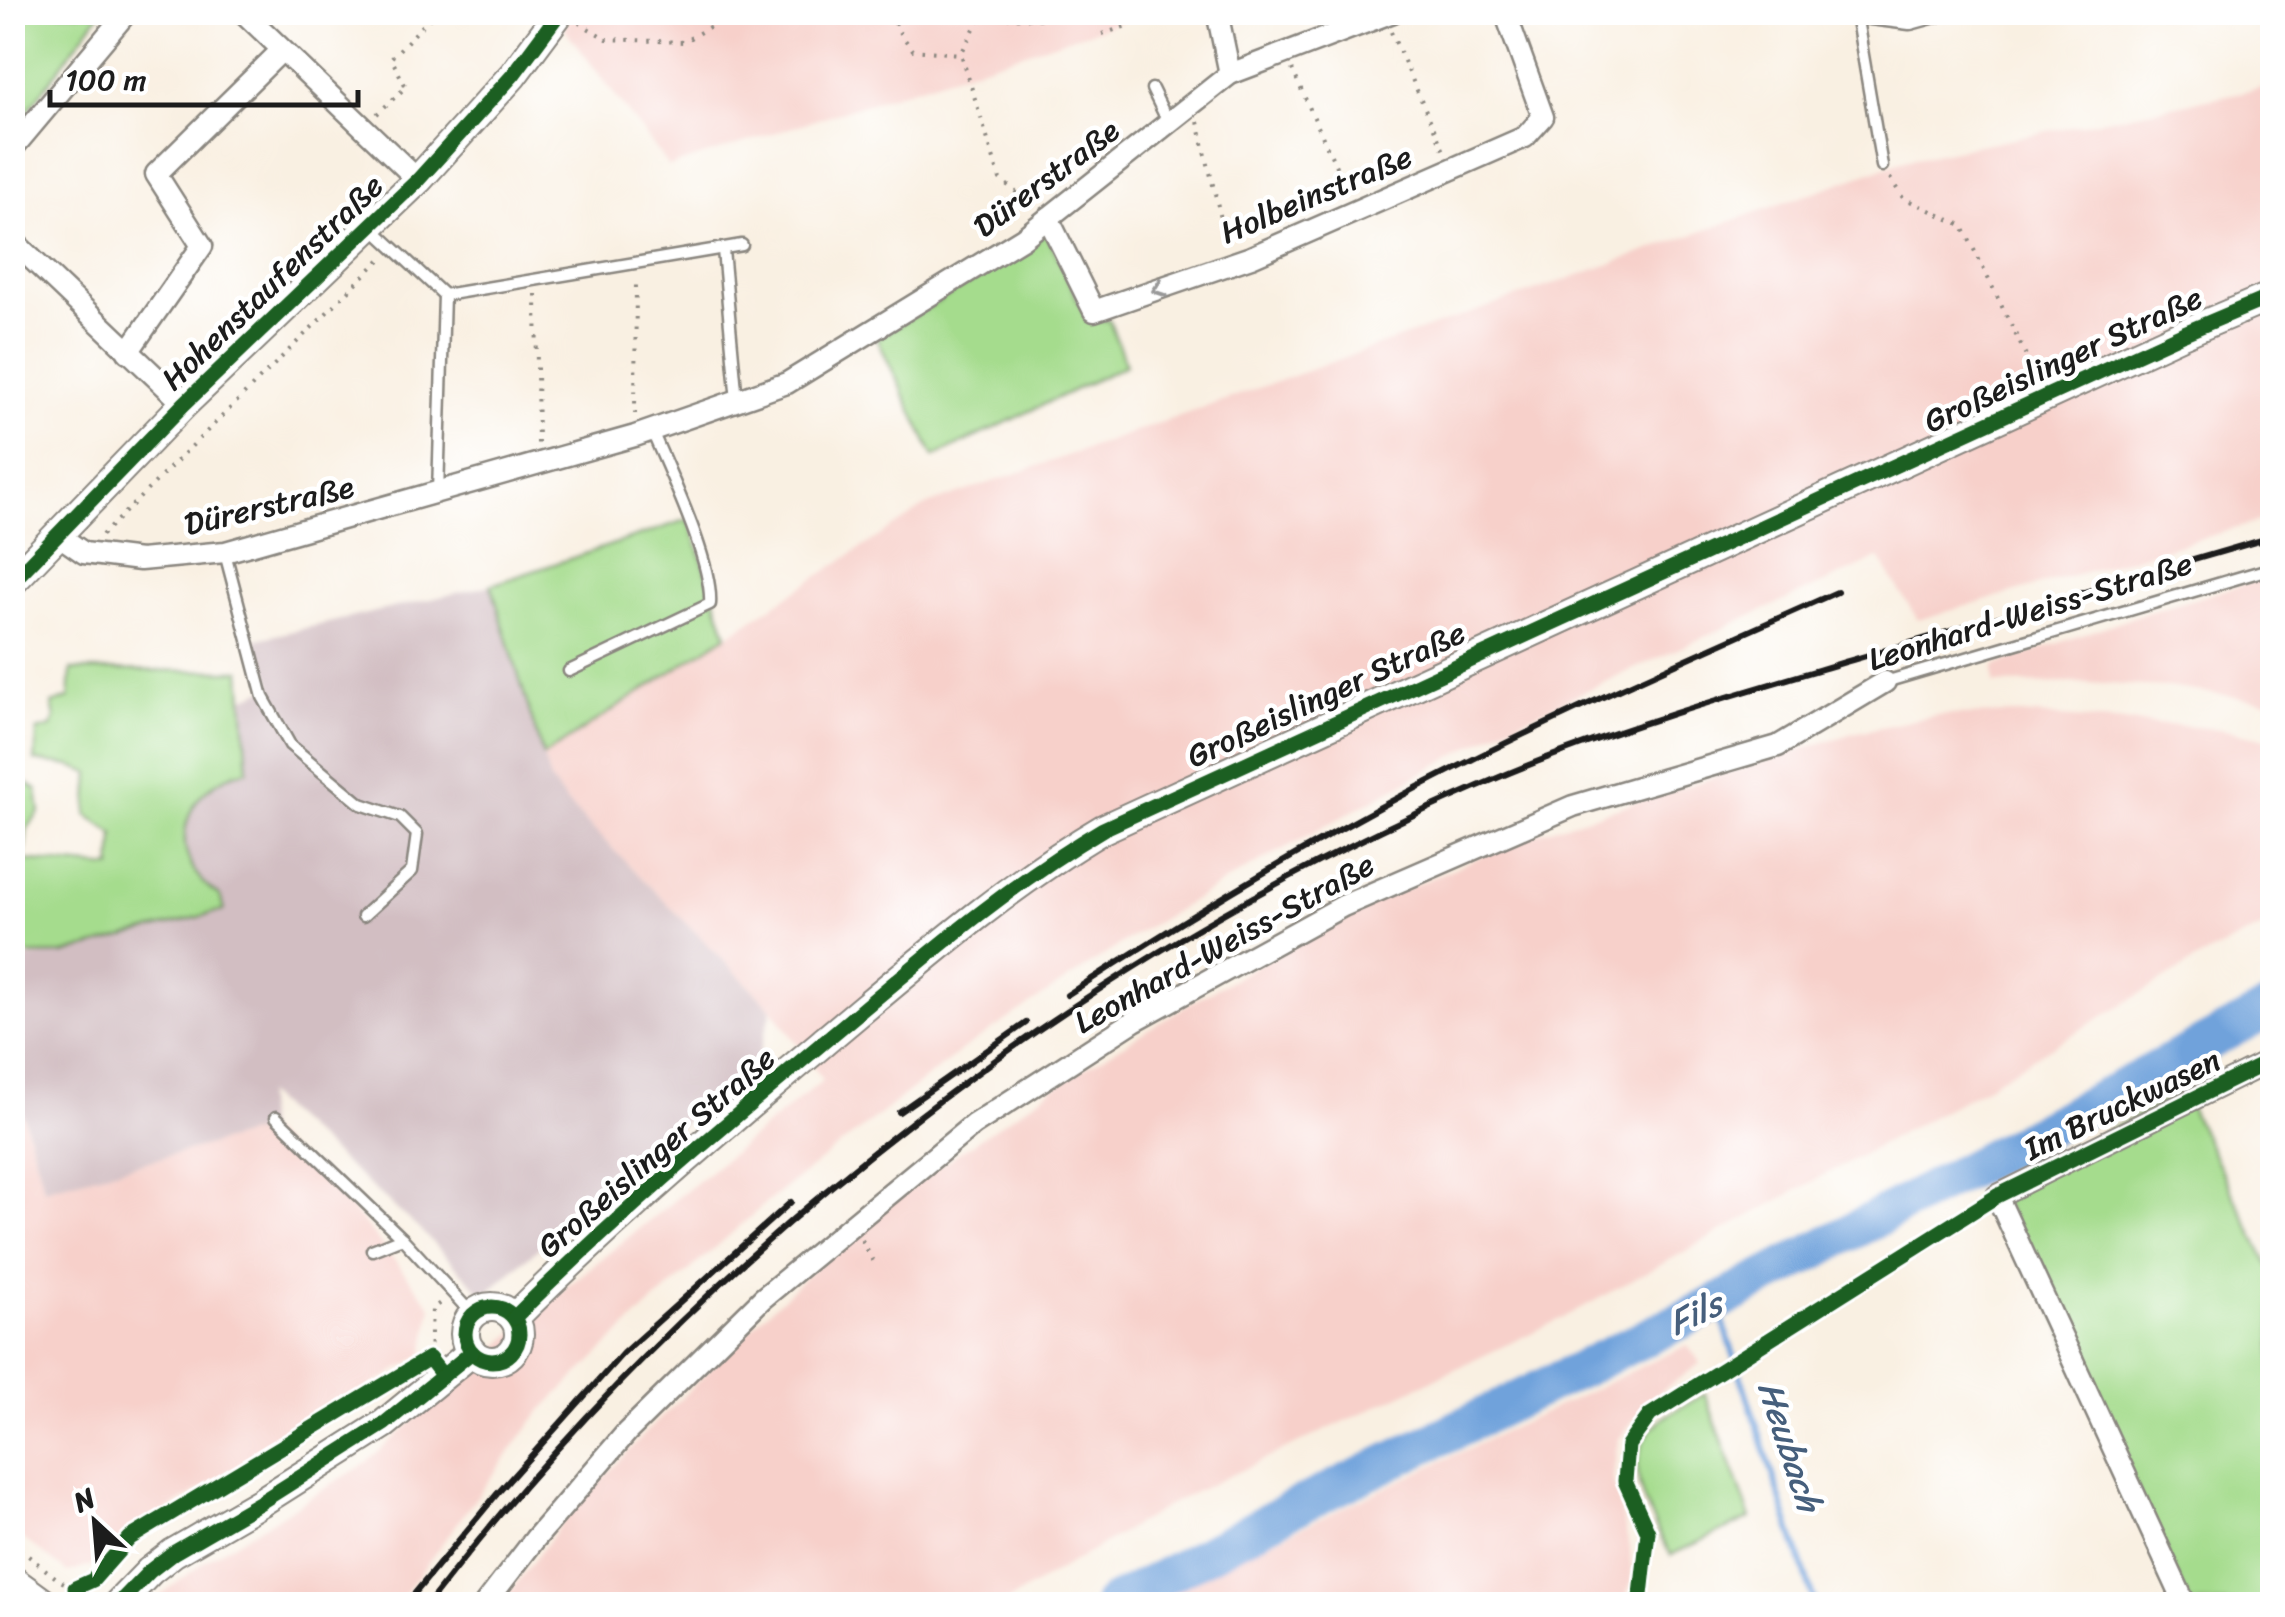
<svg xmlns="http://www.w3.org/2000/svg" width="2285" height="1617" font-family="Sriracha,sans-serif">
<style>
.built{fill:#f7d0ca}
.industrial{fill:#d2bec2}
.green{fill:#a5dc8d;stroke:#607c54;stroke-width:2.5}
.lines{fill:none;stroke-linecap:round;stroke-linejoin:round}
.stream{stroke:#70a2db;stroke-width:6}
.river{stroke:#70a2db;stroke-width:38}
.lane-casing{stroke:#8a867f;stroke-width:15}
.street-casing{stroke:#8a867f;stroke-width:25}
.secondary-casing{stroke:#8a867f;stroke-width:32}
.path{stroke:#8a867f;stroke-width:4;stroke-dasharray:2.5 8;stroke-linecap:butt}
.lane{stroke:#fff;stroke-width:10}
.street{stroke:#fff;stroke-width:20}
.secondary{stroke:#fff;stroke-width:28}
.rail{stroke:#1c1c1c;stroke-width:6}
.cycleway-casing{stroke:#fff;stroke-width:21}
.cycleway{stroke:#1b5e20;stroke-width:15}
.oneway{stroke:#999}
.labels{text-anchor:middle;stroke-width:9;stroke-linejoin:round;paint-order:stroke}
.street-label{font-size:32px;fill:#1c1c1c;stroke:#fff}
.water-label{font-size:35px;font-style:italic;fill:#465f7c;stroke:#fff}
</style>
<rect width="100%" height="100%" fill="#fff"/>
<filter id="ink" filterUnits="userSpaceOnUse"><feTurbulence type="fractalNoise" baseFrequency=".01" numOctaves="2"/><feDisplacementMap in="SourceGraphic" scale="20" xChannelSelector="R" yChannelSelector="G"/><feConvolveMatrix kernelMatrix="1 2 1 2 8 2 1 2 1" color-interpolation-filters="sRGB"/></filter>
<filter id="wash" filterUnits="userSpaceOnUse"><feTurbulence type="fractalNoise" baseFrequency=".0048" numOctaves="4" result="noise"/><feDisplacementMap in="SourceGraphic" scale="40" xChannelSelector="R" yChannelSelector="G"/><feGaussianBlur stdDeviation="2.25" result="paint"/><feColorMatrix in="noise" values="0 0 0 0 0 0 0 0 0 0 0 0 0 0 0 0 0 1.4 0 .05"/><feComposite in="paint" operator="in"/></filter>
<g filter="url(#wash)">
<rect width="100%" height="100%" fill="#f9f0e2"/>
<g class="built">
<polygon points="574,12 1147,13 669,167 564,28"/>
<polygon points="2272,86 2272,518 1918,620 1879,558 1508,726 1258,863 1141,931 965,1048 766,1203 646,1309 540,1412 397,1604 148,1604 208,1559 365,1464 548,1302 823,1080 772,1009 567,803 550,780 543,756 927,505 1905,160"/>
<polygon points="2272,576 2272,702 2168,687 2085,683 1994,684 1994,666 2129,618"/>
<polygon points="2021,714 2220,729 2272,740 2272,922 2202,957 1973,1094 1565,1317 1172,1503 1003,1604 501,1604 570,1512 643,1436 763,1316 886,1203 1053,1088 1189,1004 1354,911 1529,836 1853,733 1937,715"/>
<polygon points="12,1080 44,1189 266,1130 342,1197 432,1306 424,1354 141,1526 93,1565 68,1573 13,1531"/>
<polygon points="1687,1345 1701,1363 1651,1398 1618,1440 1613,1478 1630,1549 1632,1582 1622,1604 1142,1603"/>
</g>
<polygon class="industrial" points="491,585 550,780 567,803 772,1009 758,1059 484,1295 421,1231 265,1094 266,1130 44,1189 13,1080 13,1054 20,1052 13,1020 12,959 64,954 220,896 207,888 189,862 185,836 187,822 202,792 217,780 248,769 243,698 273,686 254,640"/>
<g class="green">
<polygon points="13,12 100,13 13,131 12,13"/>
<polygon points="1046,231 1087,320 1109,320 1126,365 934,457 877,338 1030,247"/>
<polygon points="689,519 727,635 543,756 491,585"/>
<path d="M71,670L241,671L248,770C182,783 160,857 220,896L224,910L64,954L13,955V775L37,790L40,812L27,829L24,860L112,868L114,834L87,815L90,773L71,766L35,761L37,731L51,727L55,718L52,704L69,698Z"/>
<polygon points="2182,1092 2272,1272 2272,1599 2262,1604 2190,1604 1997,1189"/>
<path d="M1705,1394L1751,1518L1671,1555C1649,1515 1616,1463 1657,1423C1669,1411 1690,1403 1705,1394Z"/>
</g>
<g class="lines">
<polyline class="stream" points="1717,1303 1815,1604"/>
<polyline class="river" points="1112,1604 1292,1509 1717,1303 2272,1008"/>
</g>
</g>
<g filter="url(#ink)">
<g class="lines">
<defs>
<g id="lane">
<polyline points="1856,14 1882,166"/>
<polyline points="1152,89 1168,122"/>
<polyline points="373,229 444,295 742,245"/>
<polyline points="723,250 737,401"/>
<polyline points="438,493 444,295"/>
<polyline points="225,553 263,697 290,745 361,804 400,817 417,834 412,871 363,916"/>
<path d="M569,671L710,604C713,562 669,472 652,431"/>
<polyline points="1885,682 2272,568"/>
<polyline points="276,1117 402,1238"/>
<polyline points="372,1250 402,1238 473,1315"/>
</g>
<g id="street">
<polyline points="243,12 418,180"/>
<polyline points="1217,12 1230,74"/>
<polyline points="1855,12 1910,19 1935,12"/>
<polyline points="12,149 127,12"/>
<polyline points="1048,218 1094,311 1251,257 1525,137 1543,117 1505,12"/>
<polyline points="12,240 184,404"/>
<polyline points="128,352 202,246 156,174 281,51"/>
<polyline points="58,535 84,553 140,560 225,552 635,436 787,383 1023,238 1230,74 1393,12"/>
<polyline points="485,1604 535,1539 627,1432 763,1298 973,1125 1134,1021 1343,906 1573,806 1778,746 1885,682"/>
<polyline points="2185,1604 1997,1196 2272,1060"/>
</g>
<g id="secondary">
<polyline points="12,582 184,404 418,180 513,75 560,12"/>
<circle cx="492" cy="1334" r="27"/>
<path d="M514,1318C613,1219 719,1130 826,1040C916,965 1003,888 1103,829L2182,334L2272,296"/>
<polyline points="12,1580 45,1604"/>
<polyline points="118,1604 150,1571 173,1553 261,1502 384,1424 472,1352"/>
</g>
</defs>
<use href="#lane" class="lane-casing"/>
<use href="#street" class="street-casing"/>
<use href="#secondary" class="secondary-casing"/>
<g class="path">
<polyline points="894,12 896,28 913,50 960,54"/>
<polyline points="579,23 607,39 683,42 711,26 717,12"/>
<polyline points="1391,32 1444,151"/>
<polyline points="1102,34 1171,12"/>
<polyline points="1292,69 1348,193"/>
<polyline points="377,114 406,87 391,58 436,12"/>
<polyline points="1198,122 1227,244"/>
<polyline points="1890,178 1903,198 1962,225 2035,374"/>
<polyline points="1033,206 1000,179 961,54 980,17 1042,19"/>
<polyline points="12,287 19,273"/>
<polyline points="536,294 538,444"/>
<polyline points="635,414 636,278"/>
<polyline points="102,535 383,257"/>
<polyline points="862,1240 876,1267"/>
<polyline points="430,1355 432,1309 440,1303"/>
<polyline points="12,1543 60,1581 75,1588"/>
<polyline points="67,1598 75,1588 93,1580 130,1538 411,1369"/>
</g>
<use href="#lane" class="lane"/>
<use href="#street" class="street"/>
<use href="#secondary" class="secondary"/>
<g class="rail">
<path d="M1067,995C1181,921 1298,850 1418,787C1555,716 1696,655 1837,592"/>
<polyline points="899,1112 1026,1023"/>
<polyline points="406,1604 497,1494 623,1353 791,1202"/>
<path d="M428,1604C702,1247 1093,946 1509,773C1620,727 1737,694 1852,660C1992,619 2132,578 2272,537"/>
</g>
<defs>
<g id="cycleway">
<polyline points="12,582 184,404 418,180 513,75 560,12"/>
<circle cx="492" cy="1334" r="27"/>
<path d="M514,1318C613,1219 719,1130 826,1040C916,965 1003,888 1103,829L2182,334L2272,296"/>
<polyline points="75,1588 93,1580 130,1538 429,1358 443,1376"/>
<polyline points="118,1604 150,1571 173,1553 261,1502 384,1424 472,1352"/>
<polyline points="1640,1604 1648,1532 1625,1481 1628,1445 1650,1415 1997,1196 2272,1060"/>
</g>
</defs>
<use href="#cycleway" class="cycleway-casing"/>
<use href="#cycleway" class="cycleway"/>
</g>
<defs><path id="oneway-chevron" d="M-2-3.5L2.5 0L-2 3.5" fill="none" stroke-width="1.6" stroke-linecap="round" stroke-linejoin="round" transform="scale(2.5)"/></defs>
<use class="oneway" href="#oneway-chevron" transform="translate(1159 289) rotate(161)"/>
</g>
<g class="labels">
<g class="street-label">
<text transform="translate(1046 178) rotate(-37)" y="11">Dürerstraße</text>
<text transform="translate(1316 194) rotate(-23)" y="11">Holbeinstraße</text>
<text transform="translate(272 282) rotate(-44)" y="11">Hohenstaufenstraße</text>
<text transform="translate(2063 359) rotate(-25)" y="11">Großeislinger Straße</text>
<text transform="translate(269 505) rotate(-13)" y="11">Dürerstraße</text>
<text transform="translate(2030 611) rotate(-17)" y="11">Leonhard-Weiss-Straße</text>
<text transform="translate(1326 694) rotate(-25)" y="11">Großeislinger Straße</text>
<text transform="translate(1224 943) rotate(-29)" y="11">Leonhard-Weiss-Straße</text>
<text transform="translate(2122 1104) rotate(-26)" y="11">Im Bruckwasen</text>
<text transform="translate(656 1152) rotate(-41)" y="11">Großeislinger Straße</text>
</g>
<g class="water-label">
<text transform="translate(1695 1313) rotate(-26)" y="12">Fils</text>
<text transform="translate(1790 1446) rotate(72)" y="12">Heubach</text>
</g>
</g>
<rect width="2285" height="1617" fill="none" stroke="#fff" stroke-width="50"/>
<g transform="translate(95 1522) rotate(334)" stroke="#ffffff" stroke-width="8" paint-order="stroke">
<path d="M0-8L18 38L0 25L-18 38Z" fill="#1c1c1c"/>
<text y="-15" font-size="28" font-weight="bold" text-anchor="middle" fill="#1c1c1c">N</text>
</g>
<path d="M50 90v15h308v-15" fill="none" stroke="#1c1c1c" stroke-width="5"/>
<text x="65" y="90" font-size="30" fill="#1c1c1c" stroke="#ffffff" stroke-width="8" paint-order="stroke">100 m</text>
</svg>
